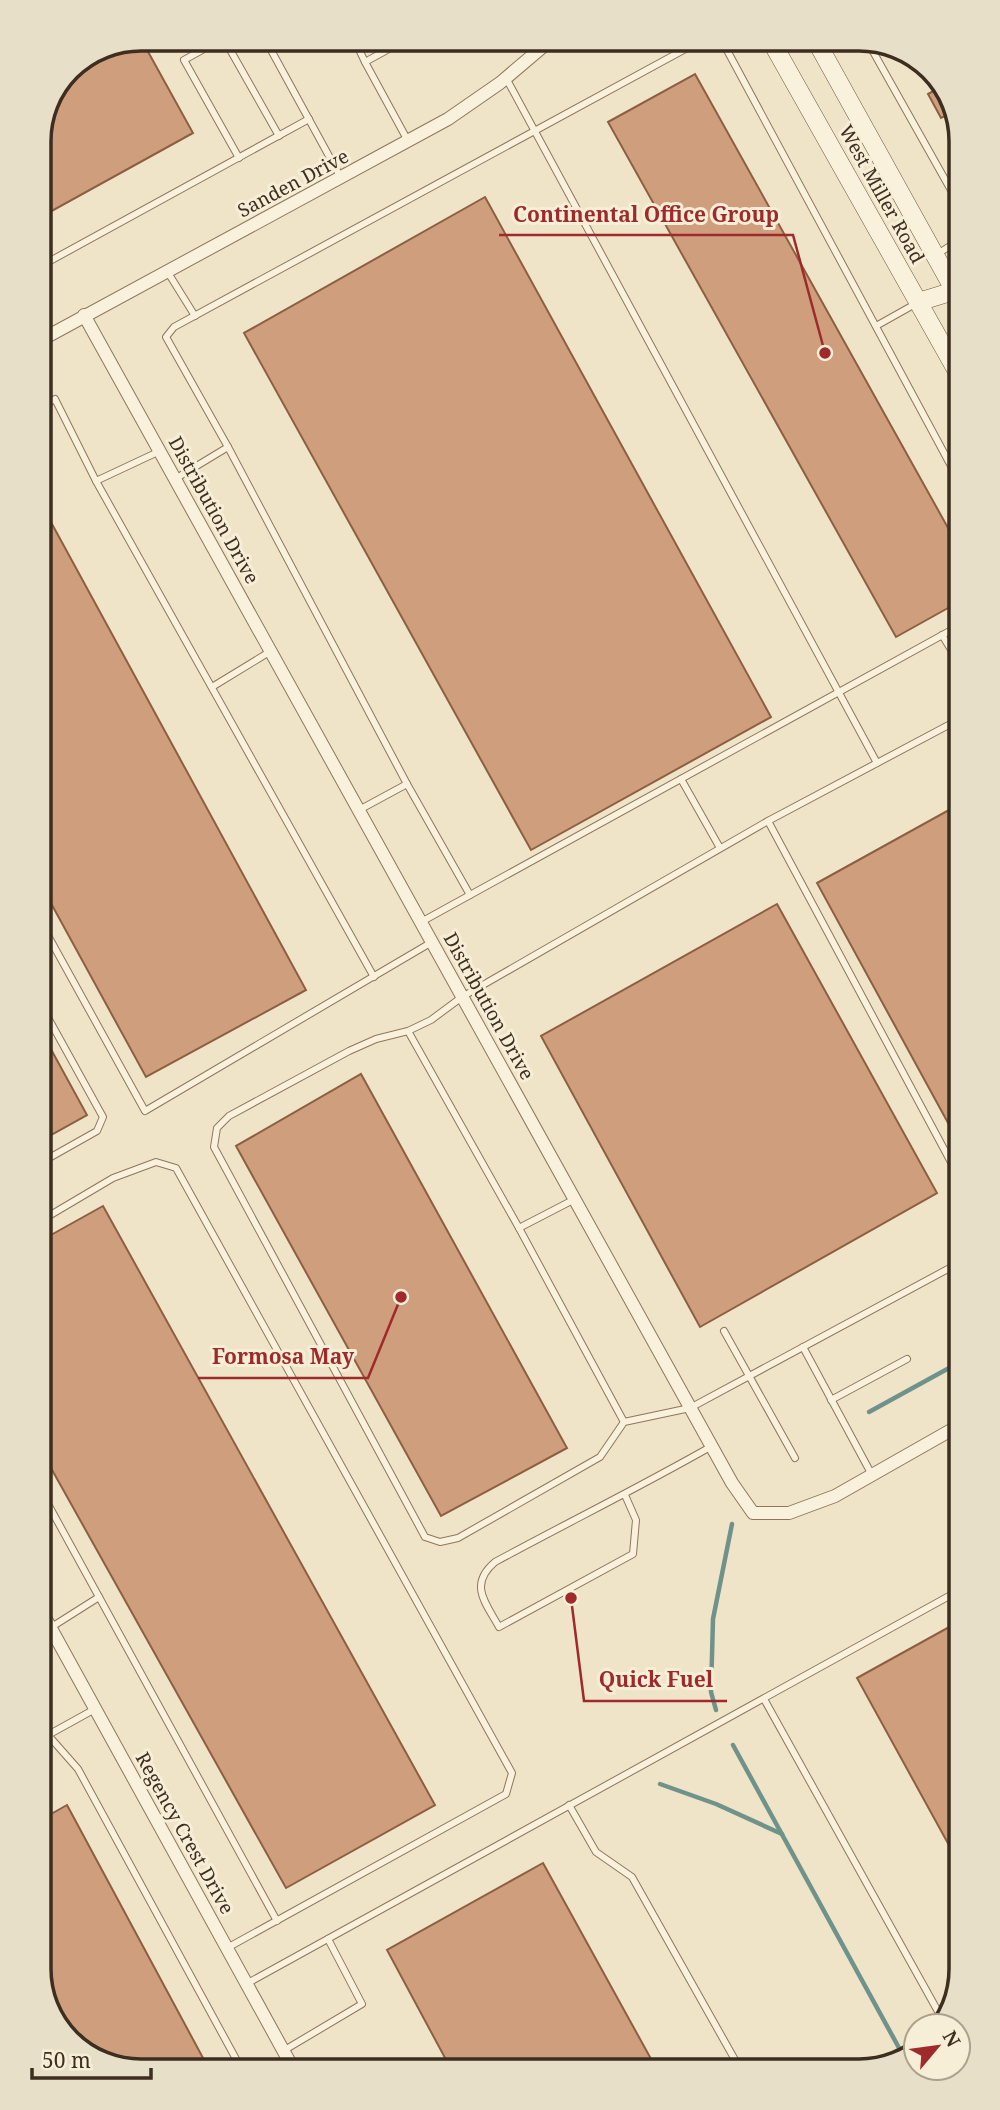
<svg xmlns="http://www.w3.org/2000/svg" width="1000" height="2110" font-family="'Noto Serif',serif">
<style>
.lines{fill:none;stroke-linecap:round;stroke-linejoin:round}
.stream{stroke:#6f938a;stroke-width:4.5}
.building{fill:#cf9f7d;stroke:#8d5f41;stroke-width:2}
.lane-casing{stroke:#8d765c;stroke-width:8}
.street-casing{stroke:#8d765c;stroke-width:14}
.secondary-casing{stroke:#6f573f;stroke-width:19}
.lane{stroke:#faf1dc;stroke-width:6}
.street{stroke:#faf1dc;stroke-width:12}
.secondary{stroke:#faf1dc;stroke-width:18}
.labels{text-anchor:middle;stroke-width:6;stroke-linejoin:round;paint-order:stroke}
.street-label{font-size:19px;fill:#3d2e20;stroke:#f7eed8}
.rim{fill:none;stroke:#3d2e20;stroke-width:3.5}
.leader{fill:none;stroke:#9e2a2b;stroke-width:2.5}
.callout-dot{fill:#9e2a2b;stroke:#f7eed8;stroke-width:2.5}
.callout-label{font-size:21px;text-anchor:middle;font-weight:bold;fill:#9e2a2b;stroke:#f7eed8;stroke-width:6;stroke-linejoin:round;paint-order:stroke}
</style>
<rect width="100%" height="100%" fill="#f0e4c8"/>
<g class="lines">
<g class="stream">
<polyline points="869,1412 960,1362"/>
<polyline points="716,1710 711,1692 713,1619 732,1524"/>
<polyline points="733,1745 904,2057"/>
<polyline points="660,1784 716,1804 782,1834"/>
</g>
</g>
<g class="building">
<polygon points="141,39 193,133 39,218 39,134 69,68"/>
<polygon points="930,71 956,107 956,118 953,112 941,118 928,94 939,88"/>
<polygon points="695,74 957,544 957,603 896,637 608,122"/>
<polygon points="485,197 771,717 531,850 244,333"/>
<polygon points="40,502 306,990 146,1077 41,885"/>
<polygon points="958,805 959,1143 817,883"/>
<polygon points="777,904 937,1193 700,1327 541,1036"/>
<polygon points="41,1031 87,1115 42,1140"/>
<polygon points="361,1074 567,1448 441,1516 236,1146"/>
<polygon points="103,1206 435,1805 286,1888 42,1452 42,1240"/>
<polygon points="960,1621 961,1867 857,1678"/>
<polygon points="67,1805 210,2071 134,2071 79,2051 44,2003 44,1818"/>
<polygon points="543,1863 656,2068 451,2069 387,1950"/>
</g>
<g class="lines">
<defs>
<g id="lane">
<polyline points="222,39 184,60 239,158"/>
<polyline points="224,39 279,136"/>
<polyline points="265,39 341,178"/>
<polyline points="354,39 365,62"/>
<polyline points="407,39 365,62 408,141"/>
<polyline points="721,39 957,477"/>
<polyline points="866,39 956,199"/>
<polyline points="506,78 877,763"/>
<polyline points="936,255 956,242"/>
<polyline points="39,267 309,119"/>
<polyline points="167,271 195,316"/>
<polyline points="876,326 917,303"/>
<polyline points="39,408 55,399 96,481 160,451"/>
<polyline points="228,447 407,784 359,810"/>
<polyline points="175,479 228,447 166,337 174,327 700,41 708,39"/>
<polyline points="96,481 374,977"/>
<polyline points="942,635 958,661"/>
<polyline points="212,687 271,651"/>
<polyline points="958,720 768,821 959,1177"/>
<polyline points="681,779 720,848"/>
<polyline points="407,784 470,895"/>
<polyline points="768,821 462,997 431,1020 408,1031 376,1039 349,1051 229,1116 217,1128 214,1147 425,1537 440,1542 458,1538 600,1457 624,1422 690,1408 959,1263"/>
<polyline points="421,922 957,627"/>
<polyline points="41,923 145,1111 432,942"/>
<polyline points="41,1005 103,1117 97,1131 42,1162"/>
<polyline points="408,1031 519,1228 624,1422"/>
<polyline points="42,1220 113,1178 156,1162 176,1168 512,1773 506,1794 227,1948"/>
<polyline points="519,1228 575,1199"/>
<polyline points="724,1331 795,1458"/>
<polyline points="803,1347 872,1475"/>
<polyline points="831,1400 907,1359"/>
<polyline points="43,1495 277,1921"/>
<path d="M625,1495L636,1520L633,1554L499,1627C486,1603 468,1585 495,1562C567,1523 640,1487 712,1446"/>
<polyline points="50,1628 99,1597"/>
<polyline points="764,1699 945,2024"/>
<polyline points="95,1709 48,1735 78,1769 242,2070"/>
<polyline points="43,1725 48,1735 43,1738"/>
<polyline points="569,1805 596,1852 632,1877 739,2067"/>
<polyline points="246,1984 960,1590"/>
<polyline points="283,2051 362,2004 328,1939"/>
</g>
<g id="street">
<polyline points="84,315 732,1483 753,1513 789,1513 835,1496 960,1425"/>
<polyline points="39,341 448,119 500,83 552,39"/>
<polyline points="43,1614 294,2070"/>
</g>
<g id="secondary">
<polyline points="770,39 957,371"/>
<polyline points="815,39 957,295"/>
<polyline points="918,302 954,291"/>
</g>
</defs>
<use href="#lane" class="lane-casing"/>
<use href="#street" class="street-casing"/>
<use href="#secondary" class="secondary-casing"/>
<use href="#lane" class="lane"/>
<use href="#street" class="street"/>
<use href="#secondary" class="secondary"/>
</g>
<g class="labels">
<g class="street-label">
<text transform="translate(293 183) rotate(-28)" y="7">Sanden Drive</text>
<text transform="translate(882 194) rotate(61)" y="7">West Miller Road</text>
<text transform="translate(214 510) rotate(61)" y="7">Distribution Drive</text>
<text transform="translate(489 1006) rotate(61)" y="7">Distribution Drive</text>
<text transform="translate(185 1833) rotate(61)" y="7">Regency Crest Drive</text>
</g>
</g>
<path d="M0 0H1000V2110H0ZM141 51H859A90 90 0 0 1 949 141V1969A90 90 0 0 1 859 2059H141A90 90 0 0 1 51 1969V141A90 90 0 0 1 141 51Z" fill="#e8dfc9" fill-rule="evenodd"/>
<path class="rim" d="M141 51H859A90 90 0 0 1 949 141V1969A90 90 0 0 1 859 2059H141A90 90 0 0 1 51 1969V141A90 90 0 0 1 141 51Z"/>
<path class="leader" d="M825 353L793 235H499M401 1297L368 1378H198M571 1598L584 1701H727"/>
<g class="callout-dot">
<circle cx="825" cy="353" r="7"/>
<circle cx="401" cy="1297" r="7"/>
<circle cx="571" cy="1598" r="7"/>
</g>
<g class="callout-label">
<text x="646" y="222">Continental Office Group</text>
<text x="283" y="1364">Formosa May</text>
<text x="656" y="1687">Quick Fuel</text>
</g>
<g transform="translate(937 2047) rotate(61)"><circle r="33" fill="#f7eed8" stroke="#ada18e" stroke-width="2"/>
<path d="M0-5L12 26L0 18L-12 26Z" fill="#9e2a2b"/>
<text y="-10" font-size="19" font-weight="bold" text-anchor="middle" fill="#3d2e20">N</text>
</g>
<path d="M32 2068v10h119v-10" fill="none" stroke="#3d2e20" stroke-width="3.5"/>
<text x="42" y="2068" font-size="21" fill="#3d2e20" stroke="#f7eed8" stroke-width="5" paint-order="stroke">50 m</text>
</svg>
